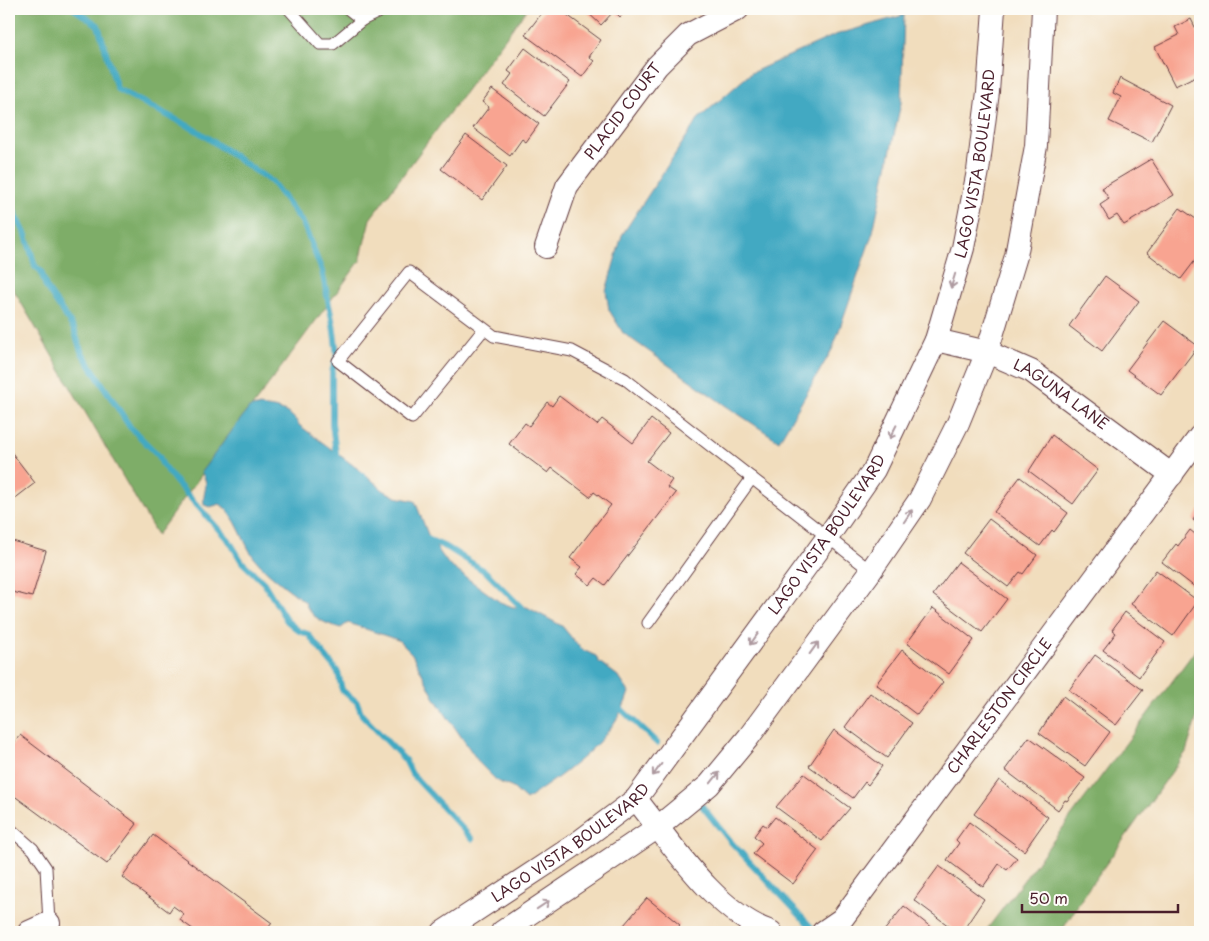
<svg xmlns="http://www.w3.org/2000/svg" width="1209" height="941" font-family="'Playpen Sans',sans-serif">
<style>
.forest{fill:#7ead68;stroke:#64664a}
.water{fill:#42a9c2;stroke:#466476}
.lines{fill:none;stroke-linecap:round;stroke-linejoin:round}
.stream{stroke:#42a9c2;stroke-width:6}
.building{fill:#f8a491}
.lane-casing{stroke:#633c41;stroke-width:13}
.street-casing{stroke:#633c41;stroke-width:24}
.lane{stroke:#fff;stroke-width:11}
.street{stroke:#fff;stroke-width:22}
.oneway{stroke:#ae9aa0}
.labels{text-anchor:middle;stroke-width:4.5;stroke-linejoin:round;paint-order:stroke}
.street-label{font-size:15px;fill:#4a1f2b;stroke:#fdfcf7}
</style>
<rect width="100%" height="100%" fill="#fdfcf7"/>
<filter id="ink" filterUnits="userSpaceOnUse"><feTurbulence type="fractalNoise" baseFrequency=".02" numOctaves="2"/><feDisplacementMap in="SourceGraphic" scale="10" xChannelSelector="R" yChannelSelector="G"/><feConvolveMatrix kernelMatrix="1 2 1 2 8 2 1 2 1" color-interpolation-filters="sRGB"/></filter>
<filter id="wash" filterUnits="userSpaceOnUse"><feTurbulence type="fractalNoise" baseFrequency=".0096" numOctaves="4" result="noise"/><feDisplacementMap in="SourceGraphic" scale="20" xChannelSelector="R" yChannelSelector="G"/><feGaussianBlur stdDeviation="1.12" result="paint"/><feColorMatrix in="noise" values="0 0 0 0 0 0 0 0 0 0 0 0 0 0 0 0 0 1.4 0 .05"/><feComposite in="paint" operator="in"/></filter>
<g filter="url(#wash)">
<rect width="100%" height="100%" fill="#f1ddbd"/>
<g class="forest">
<polygon points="9,9 527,9 370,219 360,261 157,535 9,282"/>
<polygon points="1200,644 1200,707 1186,752 1086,892 1061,932 985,932"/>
</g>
<g class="water">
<polygon points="904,15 901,103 873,232 833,348 779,441 726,406 623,333 609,310 606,291 622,235 698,119 751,73 835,35"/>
<path d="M256,406C272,407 291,409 299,425L365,474L383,490L396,497L415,501L429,537L449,565L500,602L513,607H527L562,626L581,649L596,656L598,661L618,676L629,692C615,740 566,772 526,800L513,788L497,781L480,764L435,699L412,654L398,640L348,623L341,628C326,624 310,618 305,602C289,589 269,576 255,559C243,544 237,515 220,504L210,507L204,505C202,490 211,486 201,472L249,408Z"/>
</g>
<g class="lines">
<g class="stream">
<polyline points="74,9 98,25 117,89 196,130 272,182 303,223 322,271 333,324 337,355 332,372 332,423 337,461"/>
<polyline points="9,201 26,235 35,266 41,271 46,287 74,329 81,351 130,427 159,456 162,464 176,482 230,542 242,562 264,583 287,621 299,631 308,634 338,672 342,690 357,702 362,715 405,760 412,774 472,839"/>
<polyline points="423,537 448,548 486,572 527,613"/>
<polyline points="618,706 657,743"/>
<polyline points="702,806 730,841 812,928"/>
</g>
</g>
<g id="blocks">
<g class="building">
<polygon points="545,9 559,9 601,40 589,57 594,61 582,77 525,35"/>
<polygon points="584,9 628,9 620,17 614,11 601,25"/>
<polygon points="1191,19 1200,37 1200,80 1197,82 1194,77 1175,86 1155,47 1179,35 1175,27"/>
<polygon points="525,48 570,82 544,116 504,85 512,74 508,71"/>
<polygon points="1120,78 1171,105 1152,142 1109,121 1121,97 1113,93"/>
<polygon points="492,89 539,124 526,142 522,139 510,156 473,128 489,107 482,102"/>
<polygon points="466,135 507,166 482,200 441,169"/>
<polygon points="1151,159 1174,195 1124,225 1117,215 1109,220 1100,205 1109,199 1102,188"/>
<polygon points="1180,208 1196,219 1198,216 1200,218 1200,254 1181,279 1147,253"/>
<polygon points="1105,276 1139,301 1102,351 1069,326"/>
<polygon points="1164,321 1198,346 1161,395 1127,370"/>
<polygon points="559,396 597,425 602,419 633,443 651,419 669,433 647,461 672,480 667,487 676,493 605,585 596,578 590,585 576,574 582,567 570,558 611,505 594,492 590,497 552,468 548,473 509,444 525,423 529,426 547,402 552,406"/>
<polygon points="1052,435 1098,470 1073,504 1029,471"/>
<polygon points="9,449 35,483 9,503"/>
<polygon points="1020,477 1068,513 1054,532 1052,530 1040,546 994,512"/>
<polygon points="1200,510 1200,526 1193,520"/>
<polygon points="989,519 1037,555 1023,574 1020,572 1008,587 963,553"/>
<polygon points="1190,530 1200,538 1200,591 1162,562 1176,544 1178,546"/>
<polygon points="9,540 46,551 32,597 9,591"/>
<polygon points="958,562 1007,599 982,632 933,595"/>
<polygon points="1156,570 1198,601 1173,636 1131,604"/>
<polygon points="933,608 974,640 949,674 907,643"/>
<polygon points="1125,612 1165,642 1139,677 1103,650 1116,633 1112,630"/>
<polygon points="902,650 943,682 917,715 876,684"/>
<polygon points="1095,655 1143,690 1116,725 1069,690"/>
<polygon points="870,693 912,723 887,758 845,727"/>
<polygon points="1063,696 1110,732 1085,766 1039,733"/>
<polygon points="834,730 882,766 868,785 865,782 853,798 809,766"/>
<polygon points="20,735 137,824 107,864 9,792 9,749"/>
<polygon points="1029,737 1085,778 1067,801 1065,800 1058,810 1005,770"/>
<polygon points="804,774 850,808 822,841 776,807"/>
<polygon points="999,780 1048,817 1024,851 974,814"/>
<polygon points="775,817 818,850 793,884 753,854 762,843 754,836 763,824 767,827"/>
<polygon points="969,822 1017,858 1007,870 999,864 983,887 947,860 959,843 956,840"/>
<polygon points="153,835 272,923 265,932 197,932 180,920 184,914 173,906 169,912 122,877"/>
<polygon points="939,866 984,899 962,932 957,932 914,900"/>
<polygon points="647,898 680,925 674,932 618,932"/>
<polygon points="904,906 937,932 883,932"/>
</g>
</g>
</g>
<g filter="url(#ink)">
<use href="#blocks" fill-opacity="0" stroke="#633c41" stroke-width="1"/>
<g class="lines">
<defs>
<g id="lane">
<polyline points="289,9 320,44 333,44 362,20 385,9"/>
<polyline points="348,9 362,20"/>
<polyline points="484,329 412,418 338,361 409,272 494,336 572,351 625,379 871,571"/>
<polyline points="648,623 752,478"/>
<polyline points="9,828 33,849 46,868 49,923"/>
</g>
<g id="street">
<path id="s1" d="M546,247L567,186L657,66L688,35L738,9"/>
<path id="s2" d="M936,340L987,352L1031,371L1172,475"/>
<path d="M636,799C671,843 716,913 771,932"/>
<polyline points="29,932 49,923"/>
<path id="s3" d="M443,932L572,847L636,799L827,538L874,470L936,340L963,248L978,171L988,92L994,9"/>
<polyline points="502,932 658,827 709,785 748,738 868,575 920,499 958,423 987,352 1016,256 1036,146 1043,9"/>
<path id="s4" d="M823,932L842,919L1200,436"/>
</g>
</defs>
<use href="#lane" class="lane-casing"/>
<use href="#street" class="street-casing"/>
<use href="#lane" class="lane"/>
<use href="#street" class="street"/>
</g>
<defs><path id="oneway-shaft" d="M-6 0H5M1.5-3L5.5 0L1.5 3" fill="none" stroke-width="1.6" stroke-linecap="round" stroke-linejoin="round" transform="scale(1.25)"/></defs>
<g class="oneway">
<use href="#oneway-shaft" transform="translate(953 281) rotate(107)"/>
<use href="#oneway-shaft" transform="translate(893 432) rotate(117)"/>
<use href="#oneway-shaft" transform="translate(908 516) rotate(-56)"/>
<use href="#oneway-shaft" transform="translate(754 639) rotate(126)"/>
<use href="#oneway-shaft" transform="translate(814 648) rotate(-54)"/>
<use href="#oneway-shaft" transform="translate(657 770) rotate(126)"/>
<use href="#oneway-shaft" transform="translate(715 778) rotate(-51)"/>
<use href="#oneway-shaft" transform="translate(543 905) rotate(-34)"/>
</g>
</g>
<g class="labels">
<g class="street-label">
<text dy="5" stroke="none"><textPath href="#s1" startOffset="158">PLACID COURT</textPath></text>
<text dy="5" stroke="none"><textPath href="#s3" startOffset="966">LAGO VISTA BOULEVARD</textPath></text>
<text dy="5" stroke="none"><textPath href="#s2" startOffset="138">LAGUNA LANE</textPath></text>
<text dy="5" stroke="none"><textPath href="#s3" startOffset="561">LAGO VISTA BOULEVARD</textPath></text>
<text dy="5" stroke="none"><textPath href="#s4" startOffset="288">CHARLESTON CIRCLE</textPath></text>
<text dy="5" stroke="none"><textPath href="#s3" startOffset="156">LAGO VISTA BOULEVARD</textPath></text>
</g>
</g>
<rect width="1209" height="941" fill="none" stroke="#fdfcf7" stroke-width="30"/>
<path d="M1022 904v8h156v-8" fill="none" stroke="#4a1f2b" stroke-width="2.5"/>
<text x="1029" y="904" font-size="15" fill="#4a1f2b" stroke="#fdfcf7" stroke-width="4" paint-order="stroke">50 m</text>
</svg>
